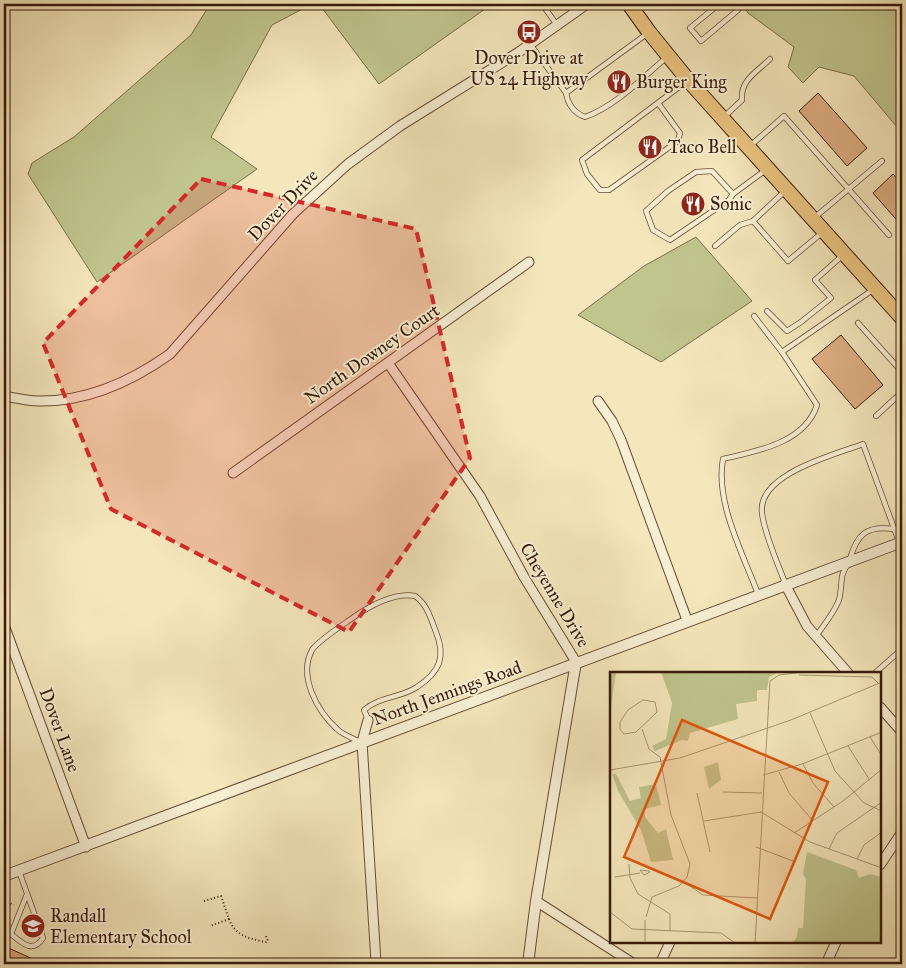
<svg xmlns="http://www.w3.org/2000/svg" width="906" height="968" font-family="'IM FELL Great Primer',serif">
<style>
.green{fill:#c0c48d;stroke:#7b6e4a}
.building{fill:#ddad82;stroke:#361907}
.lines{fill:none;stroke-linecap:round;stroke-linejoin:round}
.service-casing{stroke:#664c34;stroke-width:6}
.minor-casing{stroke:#664c34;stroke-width:11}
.tertiary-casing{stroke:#664c34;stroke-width:12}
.trunk-casing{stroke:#361907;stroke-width:16}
.path{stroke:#361907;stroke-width:2;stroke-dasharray:1 2.5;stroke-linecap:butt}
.service{stroke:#f8efd3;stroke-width:4.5}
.minor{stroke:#f8efd3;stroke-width:9}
.tertiary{stroke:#f8efd3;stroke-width:10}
.trunk{stroke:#eac47e;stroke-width:14}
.marked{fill:#d62828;fill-opacity:0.2;stroke:#d62828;stroke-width:4;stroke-dasharray:10 6;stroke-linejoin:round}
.labels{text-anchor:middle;stroke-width:4;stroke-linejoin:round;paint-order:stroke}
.poi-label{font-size:18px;fill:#361907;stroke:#f8efd3;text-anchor:start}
.street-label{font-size:18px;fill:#361907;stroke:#f8efd3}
.inset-road{fill:none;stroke:#a89573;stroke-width:1}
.view{fill:#df560c;fill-opacity:0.15;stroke:#df560c;stroke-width:2.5}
.inset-edge{fill:none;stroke:#361907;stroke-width:2.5}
</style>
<rect width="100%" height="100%" fill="#f4e7bb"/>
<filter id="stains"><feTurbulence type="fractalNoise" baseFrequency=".004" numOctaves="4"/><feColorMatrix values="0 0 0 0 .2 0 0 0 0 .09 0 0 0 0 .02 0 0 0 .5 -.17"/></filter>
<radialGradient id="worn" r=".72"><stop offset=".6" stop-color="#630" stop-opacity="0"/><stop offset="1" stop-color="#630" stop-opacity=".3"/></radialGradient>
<g class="green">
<polygon points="210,4 312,4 272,25 211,137 257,169 97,282 28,174 32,163 74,137 191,35"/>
<polygon points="319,4 481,4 485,9 379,84"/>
<polygon points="742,4 902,4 902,133 854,76 819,67 803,83 788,67 794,47 748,13"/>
<polygon points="696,237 752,301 661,362 578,315 644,266"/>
</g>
<g class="building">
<polygon points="818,93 867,148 847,166 799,111"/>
<polygon points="893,174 902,184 902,226 873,193"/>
<polygon points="841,335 883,385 855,409 812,359"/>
<polygon points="4,946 44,964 4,964"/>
</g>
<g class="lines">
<defs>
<g id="service">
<polyline points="542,4 557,25"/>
<polyline points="719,4 690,28 701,41 738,10 733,4"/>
<path d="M648,33L566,93C568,104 574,113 585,117C616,106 642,78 667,57"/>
<polyline points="530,44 566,93"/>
<polyline points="658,103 680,133 678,141 609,190 600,190 587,174 582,160 687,81"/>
<path d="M724,117L742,100C740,80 757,72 770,59"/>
<polyline points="750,146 784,116 889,235"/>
<polyline points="785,191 753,221 788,261 823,232"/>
<polyline points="733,194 712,171 696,172 668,191 646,211 653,230 670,240 729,200 733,194 767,169"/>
<polyline points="814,218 882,161"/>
<polyline points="715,246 740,225 753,221"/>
<polyline points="899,254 902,258"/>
<polyline points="767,311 787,331 801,322 831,298 815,280 843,255"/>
<polyline points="754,316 782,352"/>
<polyline points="858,323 902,372"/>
<polyline points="876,416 902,392"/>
<path d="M785,583C778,564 764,533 762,513C757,474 834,455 863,444L902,550"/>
<path d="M758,594C743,554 715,502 723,459C757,451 805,443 817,405L782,352L874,289"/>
<path d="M816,636C824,625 834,613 839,600C841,592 841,585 842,577C843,570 848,565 850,559C857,534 867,525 894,529"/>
<polyline points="875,673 902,649"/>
<path d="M360,742C353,738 343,735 337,729C317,711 298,676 312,650C318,641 341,626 351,619C368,607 393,592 415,596C427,604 431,619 436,632C446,657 440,672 417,687C401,698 380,696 364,710L368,719"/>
<path d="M19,871L43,938C33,954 22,943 11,934L27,894"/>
</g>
<g id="minor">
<polyline points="388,363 480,496 524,577 576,662"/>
<path d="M4,396C15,398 27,401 38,401C86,402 132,381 170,354L293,214L348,164L400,126L519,52L587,4"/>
<polyline points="598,401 612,421 621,440 687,620"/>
<polyline points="233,473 529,262"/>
<polyline points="785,584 807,626 848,673"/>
<polyline points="4,625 86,847"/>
<polyline points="880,707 902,732"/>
<polyline points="368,720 362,742 376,962"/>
<polyline points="880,865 902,832"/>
<polyline points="536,901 634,964"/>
<polyline points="660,964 670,942"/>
<polyline points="826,964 836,942"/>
</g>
<g id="tertiary">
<polyline points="4,876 902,542"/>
<polyline points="528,964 536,901 576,662"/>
</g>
<polyline id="trunk" points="629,4 649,32 688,80 902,318"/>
</defs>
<use href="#service" class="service-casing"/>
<use href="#minor" class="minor-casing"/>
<use href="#tertiary" class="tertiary-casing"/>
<use href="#trunk" class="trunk-casing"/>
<g class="path">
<polyline points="4,901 14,905"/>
<polyline points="204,901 221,896 229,919 210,926"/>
<path d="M229,919C235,936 250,939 266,942L268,941L265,934"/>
</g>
<use href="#service" class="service"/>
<use href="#minor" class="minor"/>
<use href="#tertiary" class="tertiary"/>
<use href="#trunk" class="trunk"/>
</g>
<path class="marked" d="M201,179L416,229L470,458L349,632L111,509L43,343Z"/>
<defs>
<symbol id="bus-disc" viewBox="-11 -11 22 22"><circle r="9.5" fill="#8f2418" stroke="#f8efd3"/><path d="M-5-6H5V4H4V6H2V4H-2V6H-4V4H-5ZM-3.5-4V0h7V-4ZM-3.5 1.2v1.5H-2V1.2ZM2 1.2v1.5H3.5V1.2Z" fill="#fff"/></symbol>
<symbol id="restaurant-disc" viewBox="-11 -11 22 22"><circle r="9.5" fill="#8f2418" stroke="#f8efd3"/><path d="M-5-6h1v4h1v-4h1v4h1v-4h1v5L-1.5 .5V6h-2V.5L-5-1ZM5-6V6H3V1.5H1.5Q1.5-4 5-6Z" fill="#fff"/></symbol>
<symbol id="school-disc" viewBox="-11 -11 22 22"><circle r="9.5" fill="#8f2418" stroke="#f8efd3"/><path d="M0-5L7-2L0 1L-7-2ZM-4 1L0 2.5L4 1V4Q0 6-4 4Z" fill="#fff"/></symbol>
</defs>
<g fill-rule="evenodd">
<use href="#bus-disc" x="515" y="18" width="28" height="28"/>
<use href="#restaurant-disc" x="605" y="68" width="28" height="28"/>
<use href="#restaurant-disc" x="636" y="133" width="28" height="28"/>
<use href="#restaurant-disc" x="679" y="190" width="28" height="28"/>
<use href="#school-disc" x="19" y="912" width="28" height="28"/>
</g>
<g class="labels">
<g class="poi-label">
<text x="529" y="64" text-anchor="middle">Dover Drive at<tspan x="529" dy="21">US 24 Highway</tspan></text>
<text x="636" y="88">Burger King</text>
<text x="668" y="153">Taco Bell</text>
<text x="710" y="210">Sonic</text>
<text x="50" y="922">Randall<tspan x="50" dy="21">Elementary School</tspan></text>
</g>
<g class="street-label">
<text transform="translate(283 205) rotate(-46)" y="6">Dover Drive</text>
<text transform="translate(372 354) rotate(-35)" y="6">North Downey Court</text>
<text transform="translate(555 595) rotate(59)" y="6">Cheyenne Drive</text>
<text transform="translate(447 693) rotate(-20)" y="6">North Jennings Road</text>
<text transform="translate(60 730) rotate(70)" y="6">Dover Lane</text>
</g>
</g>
<g transform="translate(610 672)">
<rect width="271" height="271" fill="#f4e7bb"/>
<path d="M0,0H6L0,42ZM51,0H169L159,5L157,18H147V29L126,32L128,47L80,61L78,69L72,68L45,79L42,74L56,67L62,31ZM108,90L111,108L99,117L94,95ZM2,102H6L20,129L31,126L29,115L46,112L51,133L35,137V145L48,161L56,157L63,188L41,190L31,158L8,119ZM197,180L246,198L249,206L260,202L271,205V271H182L187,265L188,256H193L196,207L193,202Z" fill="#c0c48d"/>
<path class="inset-road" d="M189,3L262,5L268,11M33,28L45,30L47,40L26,60L14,62L10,57V50L18,38ZM200,41L225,99L254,131L272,139M32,57L39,77L50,85L61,143L80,192L77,205L69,214L42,225L36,245M260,65L272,84M238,74L259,107M193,92L203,111L224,135M0,98L70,86L181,48L272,10M169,100L179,121L203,149M153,103L192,92L272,60M113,120L152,121M87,121L100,180M94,149L151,140L200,170L272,196M184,161L233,129L272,97M146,175L183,189M219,177L227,161L272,130M247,187L254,173L272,160M19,192L20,206L28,222L60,242V259M30,198L39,199L40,200L34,203ZM5,205L30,201M74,210L93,223L147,226M0,240L22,257L111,261L125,271M35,269V248M145,271L160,9L169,3L194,0"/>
<path class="view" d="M72,48L218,110L160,247L14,185Z"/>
<rect width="271" height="271" class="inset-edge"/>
</g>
<rect width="906" height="968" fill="none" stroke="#f4e7bb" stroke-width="20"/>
<rect x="5" y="5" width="896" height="958" fill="none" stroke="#361907" stroke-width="2.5"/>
<rect x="10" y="10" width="886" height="948" fill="none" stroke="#361907"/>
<rect width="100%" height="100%" filter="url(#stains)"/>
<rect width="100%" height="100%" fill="url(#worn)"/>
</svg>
